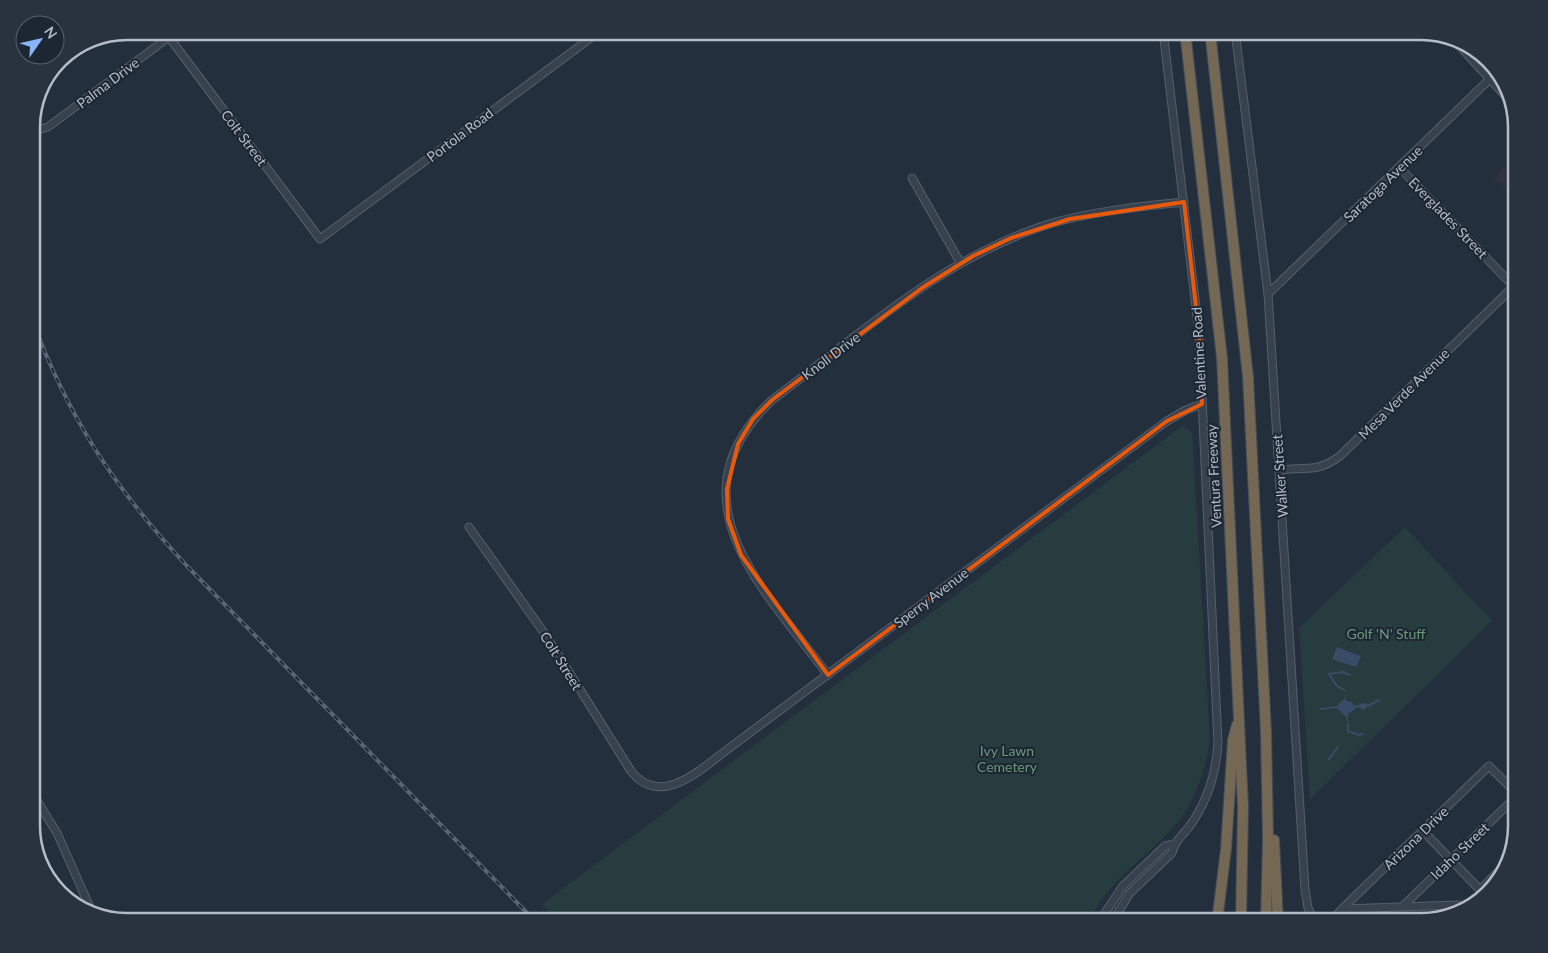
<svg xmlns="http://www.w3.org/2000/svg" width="1548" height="953" font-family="Lato,sans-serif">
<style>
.medical{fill:#32303f}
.green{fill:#263c3f}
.water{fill:#394c67}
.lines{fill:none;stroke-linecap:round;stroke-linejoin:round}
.stream{stroke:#394c67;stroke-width:2}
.minor-casing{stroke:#565f6c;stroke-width:9}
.highway-casing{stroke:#434c59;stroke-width:12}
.minor{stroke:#38414e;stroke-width:7}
.highway{stroke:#746855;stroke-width:10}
.rail-casing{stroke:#5a6575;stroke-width:4}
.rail{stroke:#1d2633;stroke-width:2;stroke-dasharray:5.5;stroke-linecap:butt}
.marked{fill:none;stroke:#e8590c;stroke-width:4;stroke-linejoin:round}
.labels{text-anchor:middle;stroke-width:4;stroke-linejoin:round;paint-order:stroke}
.street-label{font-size:14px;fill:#b4bcc9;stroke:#1d2633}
.park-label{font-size:14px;fill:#6b9a76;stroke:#1d2633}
.rim{fill:none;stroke:#b4bcc9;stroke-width:2.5}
</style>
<rect width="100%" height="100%" fill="#242f3e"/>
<polygon class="medical" points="1517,156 1517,201 1494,177"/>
<g class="green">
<path d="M1182,426L1192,432L1210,739C1206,771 1194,806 1171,830C1142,861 1107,882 1089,922H560L542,904Z"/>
<polygon points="1405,527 1492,621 1310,799 1299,628"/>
</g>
<g class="water">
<polygon points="1337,647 1361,656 1356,667 1332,659"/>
<polygon points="1345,689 1346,701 1352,702 1354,706 1364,703 1368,705 1364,710 1358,707 1348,714 1348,725 1346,717 1336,707 1345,698"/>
</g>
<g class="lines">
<g class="stream">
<polyline points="1344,690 1337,686 1329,674 1343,672 1350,675"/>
<polyline points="1368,706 1379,700"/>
<polyline points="1321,709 1336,707"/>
<polyline points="1348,725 1348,731 1359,735 1363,734"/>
<polyline points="1329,759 1338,747"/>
</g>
<defs>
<g id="minor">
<polyline points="1235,31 1268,294 1305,889 1308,908 1315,922"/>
<polyline points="169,37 320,239 600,31"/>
<polyline points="1454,40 1511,102"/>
<polyline points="31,128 41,129 48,127 177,31"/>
<polyline points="1400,168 1517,290"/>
<polyline points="912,178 960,262"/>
<polyline points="1268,294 1497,72"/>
<path d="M1279,471C1306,464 1312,476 1340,456L1513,287"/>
<path d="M469,527L547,637L631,771C661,809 701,769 728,749L1167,421L1186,410L1202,404"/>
<path d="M828,675C764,589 668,500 772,400C859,335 944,257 1049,224C1093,211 1139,207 1184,202"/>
<polyline points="31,791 57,833 92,912"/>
<polyline points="1423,831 1484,894"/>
<polyline points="1480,890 1507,863"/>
<polyline points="1403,906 1517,796"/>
<polyline points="1342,909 1459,905 1463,910"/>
<polyline points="1099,922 1123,886 1165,846 1174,844"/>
<path d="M1112,922L1130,893L1172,853C1175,841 1182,836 1189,827C1208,801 1216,774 1218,743L1199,333L1163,31"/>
<polyline points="1336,922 1334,918 1342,909 1489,766 1517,794"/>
</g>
<g id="highway">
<polyline points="1185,31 1222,358 1243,807 1241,922"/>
<polyline points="1210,31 1248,377 1266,732 1268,838 1266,922"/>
<polyline points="1274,840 1278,922"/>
<polyline points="1217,922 1226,849 1233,740 1237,725"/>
</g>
</defs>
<use href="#minor" class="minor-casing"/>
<use href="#highway" class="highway-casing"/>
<use href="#minor" class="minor"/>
<use href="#highway" class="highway"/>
<defs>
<path id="rail" d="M31,317C68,417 114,488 187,566L536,922"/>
</defs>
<use href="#rail" class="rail-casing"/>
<use href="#rail" class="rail"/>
</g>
<path class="marked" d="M1184,202L1199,333L1202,404L1167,421L828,675L741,555L728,519L727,489L738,444L753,419L772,400L922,288L973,256L1011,238L1070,219Z"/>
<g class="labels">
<g class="street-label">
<text transform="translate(108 83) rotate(-37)" y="5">Palma Drive</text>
<text transform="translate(460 135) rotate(-37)" y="5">Portola Road</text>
<text transform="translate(244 138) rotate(53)" y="5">Colt Street</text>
<text transform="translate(1383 184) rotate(-44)" y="5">Saratoga Avenue</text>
<text transform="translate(1448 218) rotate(46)" y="5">Everglades Street</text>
<text transform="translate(1199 353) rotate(-93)" y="5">Valentine Road</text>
<text transform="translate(831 356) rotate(-37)" y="5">Knoll Drive</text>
<text transform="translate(1404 394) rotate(-45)" y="5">Mesa Verde Avenue</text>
<text transform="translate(1214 476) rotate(-93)" y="5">Ventura Freeway</text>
<text transform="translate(1280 476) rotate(-94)" y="5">Walker Street</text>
<text transform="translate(931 598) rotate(-37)" y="5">Sperry Avenue</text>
<text transform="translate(561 661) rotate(58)" y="5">Colt Street</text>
<text transform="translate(1416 838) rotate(-44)" y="5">Arizona Drive</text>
<text transform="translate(1460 851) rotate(-44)" y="5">Idaho Street</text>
</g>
<g class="park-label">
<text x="1386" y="639">Golf 'N' Stuff</text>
<text x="1007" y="756">Ivy Lawn<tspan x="1007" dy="16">Cemetery</tspan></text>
</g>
</g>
<path d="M0 0H1548V953H0ZM127 40H1421A87 87 0 0 1 1508 127V826A87 87 0 0 1 1421 913H127A87 87 0 0 1 40 826V127A87 87 0 0 1 127 40Z" fill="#29323f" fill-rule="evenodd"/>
<path class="rim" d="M127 40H1421A87 87 0 0 1 1508 127V826A87 87 0 0 1 1421 913H127A87 87 0 0 1 40 826V127A87 87 0 0 1 127 40Z"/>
<g transform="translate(40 40) rotate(56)"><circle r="24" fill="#1d2633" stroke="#59626f"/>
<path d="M0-4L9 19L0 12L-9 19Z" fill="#8ab4f8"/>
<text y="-8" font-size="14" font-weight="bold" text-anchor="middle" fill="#b4bcc9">N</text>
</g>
</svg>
